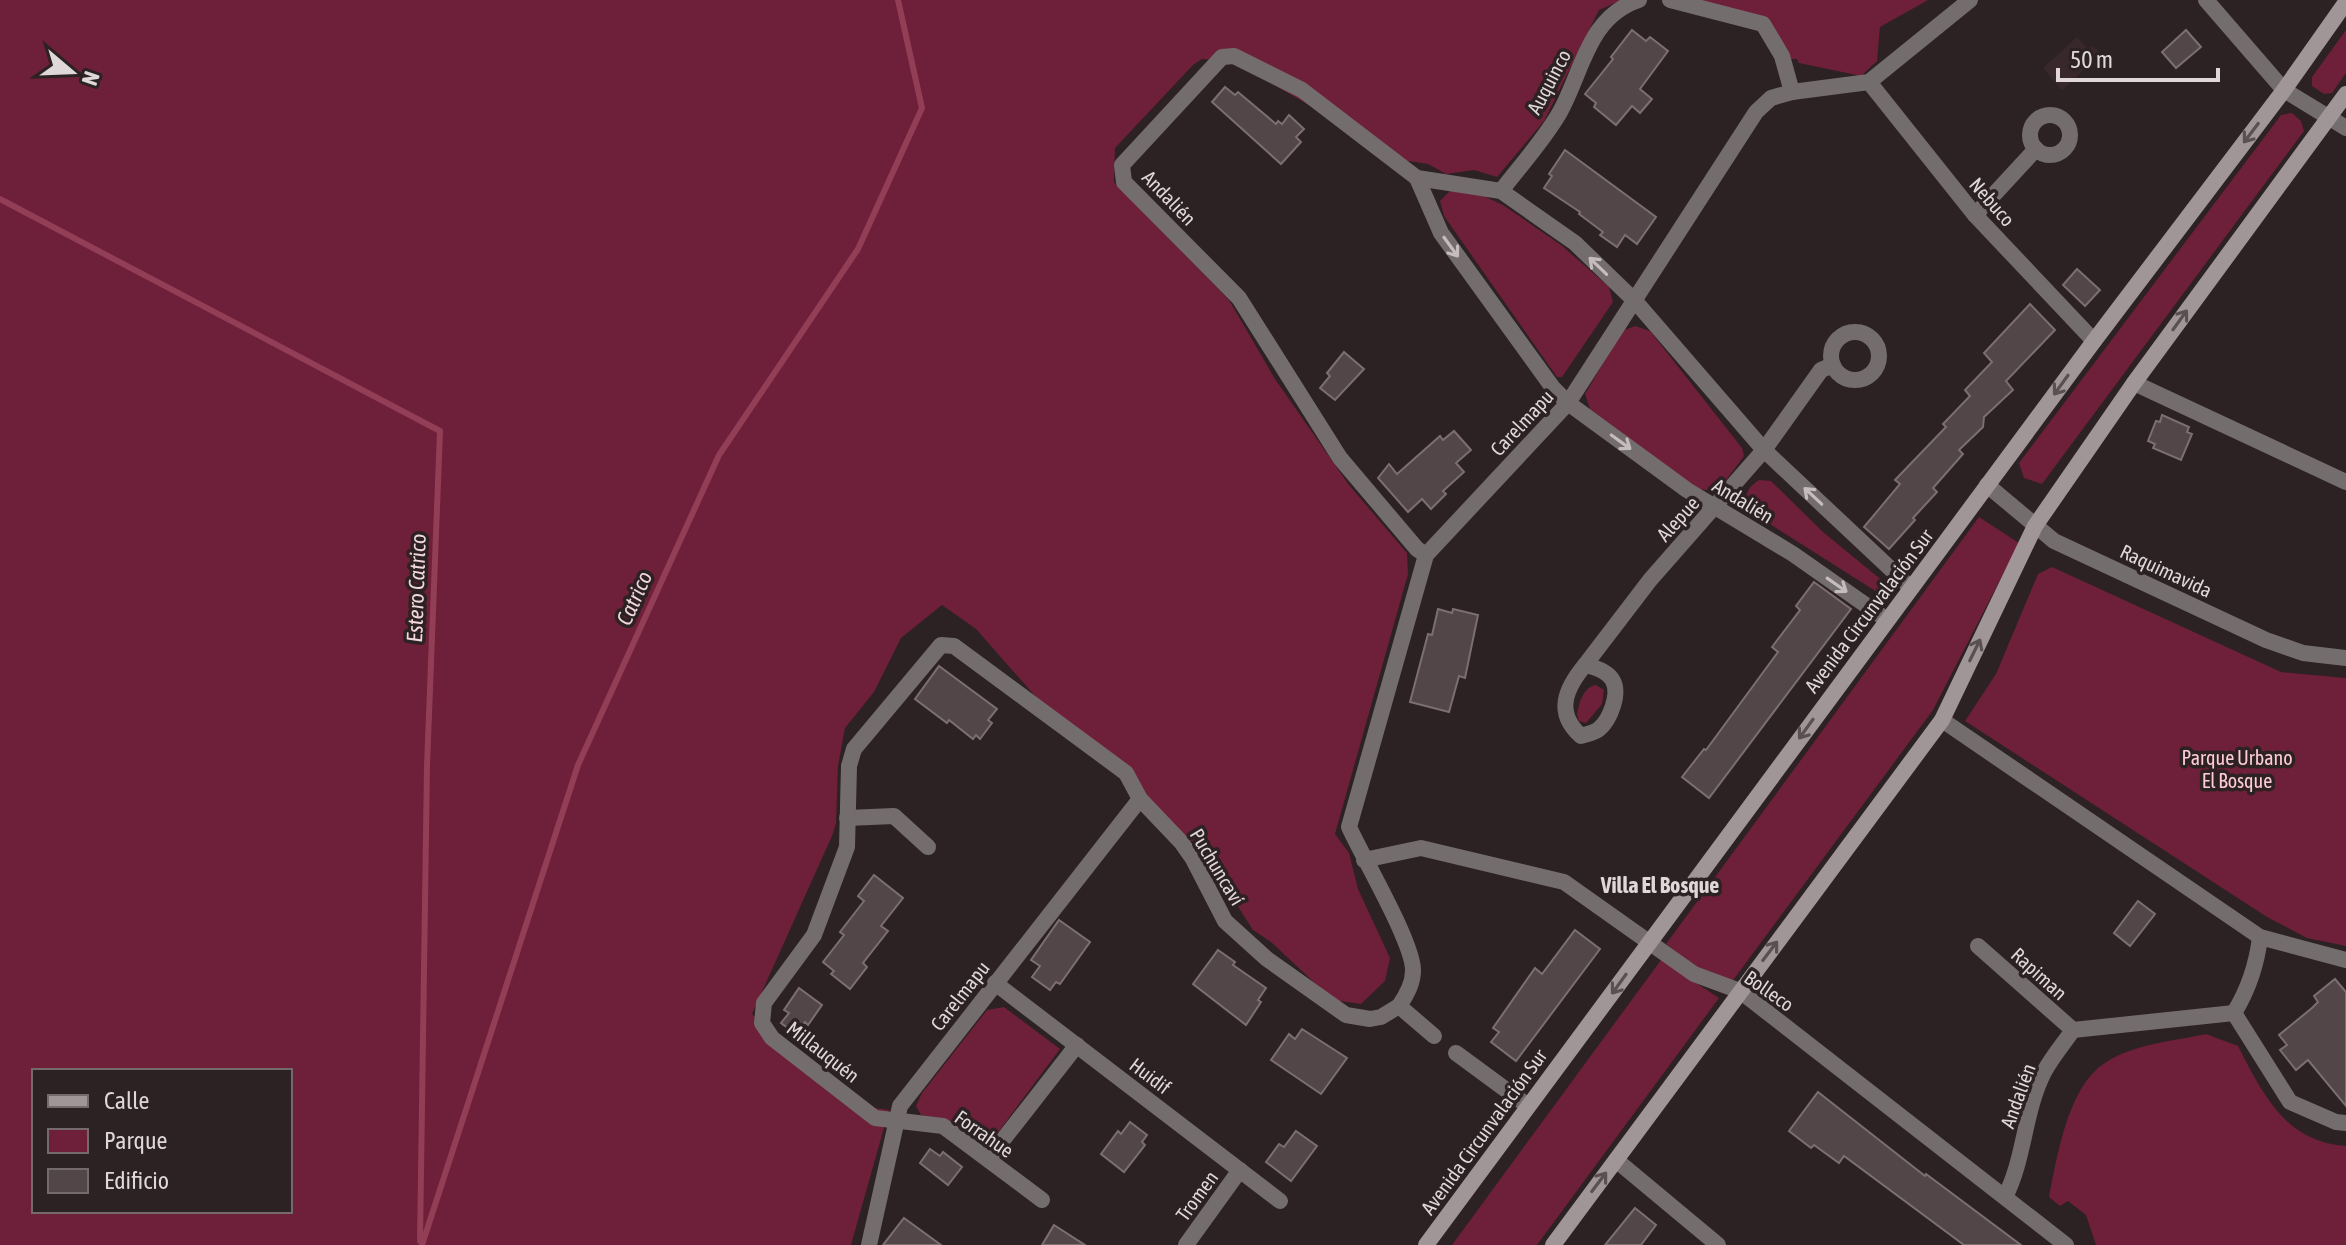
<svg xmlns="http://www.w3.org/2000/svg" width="2346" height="1245" font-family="'Asap Condensed',sans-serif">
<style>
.built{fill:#39282b}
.green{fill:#6e1f39;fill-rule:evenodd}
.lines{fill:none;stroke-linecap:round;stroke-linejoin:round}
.stream{stroke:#923e57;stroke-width:6}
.building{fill:#524648;stroke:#7c6e71;stroke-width:2}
.street{stroke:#736d6e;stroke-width:16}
.secondary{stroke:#a09698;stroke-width:16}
.oneway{stroke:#5a5052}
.oneway2{stroke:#c4bcbe}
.labels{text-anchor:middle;stroke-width:7;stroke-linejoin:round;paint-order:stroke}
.street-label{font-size:20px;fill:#dfd7d8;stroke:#2c2123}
.park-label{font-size:20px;fill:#fecbd6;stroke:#2c2123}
.water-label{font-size:22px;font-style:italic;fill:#f0d7dc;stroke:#2c2123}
.neighbourhood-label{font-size:22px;font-weight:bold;fill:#dfd7d8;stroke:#2c2123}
</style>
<rect width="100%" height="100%" fill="#2c2123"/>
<polygon class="built" points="2077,37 2089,50 2093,46 2101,54 2062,90 2043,68"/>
<g class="green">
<path d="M0,0H1622L1599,10L1544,121L1497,177L1474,170L1446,174L1428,164L1376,156L1314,108L1233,61L1202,59L1193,65L1115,148L1114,182L1229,300L1275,379L1349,485L1407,553L1408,574L1335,834L1349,853L1358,889L1390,958L1385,981L1361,1004L1333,1000L1271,942L1253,930L1196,841H1179L1136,791L1043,705L976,629L942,605L901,638L874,692L845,728L838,766L836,824L832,836L752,1014L783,1046L854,1105L889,1110L851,1245H0ZM34,1071H290V1211H34Z"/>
<polygon points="1686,0 1928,0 1880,27 1877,61 1861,76 1799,63 1797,59 1790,59 1759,31"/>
<polygon points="2346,30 2346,73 2332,93 2324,94 2312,86 2312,77"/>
<polygon points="2292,113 2301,121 2304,131 2042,484 2024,478 2019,463 2281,115"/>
<polygon points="1450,191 1473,191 1503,205 1561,245 1609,287 1613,302 1562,377 1557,377 1444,216 1440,201"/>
<polygon points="1635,326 1650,331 1742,448 1744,456 1717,492 1695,488 1590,409 1585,394 1622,331"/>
<path d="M1759,480L1771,481L1823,532L1895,591L1888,599L1751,512C1743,498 1745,489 1759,480Z"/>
<polygon points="1979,517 2019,543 1933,710 1731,983 1698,969 1666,944"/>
<polygon points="2052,567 2281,672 2346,678 2346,946 2307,938 2267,917 1965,721 1996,674 2038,574"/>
<path d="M1596,685L1604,690L1602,704L1586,723L1579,721L1577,714C1579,703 1583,687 1596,685Z"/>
<polygon points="1661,960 1719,998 1537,1245 1452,1245"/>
<polygon points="1004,1007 1060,1049 990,1143 981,1144 948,1120 921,1115 916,1106 922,1093 987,1010"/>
<path d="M2206,1034L2238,1046C2263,1094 2285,1142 2346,1146V1245H2096L2086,1215L2068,1201L2060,1206L2049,1197C2057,1157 2068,1086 2105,1063C2133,1044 2174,1041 2206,1034Z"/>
</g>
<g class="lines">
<g class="stream">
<polyline points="0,199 440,431 427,766 420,1241"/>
<polyline points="422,1245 578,765 719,455 858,249 922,108 898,0"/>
</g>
</g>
<g class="building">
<polygon points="1632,30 1646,41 1650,37 1668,51 1640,89 1652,99 1640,113 1632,106 1616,125 1594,107 1596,103 1585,94 1613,59 1611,57"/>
<polygon points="2186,30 2201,47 2176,68 2162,52"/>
<polygon points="1225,87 1235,95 1238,92 1276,124 1278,121 1282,124 1289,115 1304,129 1296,137 1301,142 1281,164 1212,102"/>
<polygon points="1565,150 1656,217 1637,244 1625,235 1617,247 1600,235 1603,232 1579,214 1580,212 1544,188 1552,176 1549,174"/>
<polygon points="2077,269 2100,290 2085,306 2063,285"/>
<polygon points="2030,304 2055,330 2006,381 2013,390 1984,417 1983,427 1959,450 1963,454 1933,488 1937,492 1913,518 1915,520 1889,549 1864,527 1900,484 1895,480 1946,427 1943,424 1970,396 1965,390 1992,362 1984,353"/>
<polygon points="1344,352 1364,369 1335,400 1320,388 1330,376 1327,373"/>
<polygon points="2162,415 2189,427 2187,432 2192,434 2181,460 2153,448 2155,444 2148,441 2156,421 2160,422"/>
<polygon points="1454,431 1471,450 1456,463 1464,472 1443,491 1446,494 1431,509 1422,499 1408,512 1378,478 1389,464 1397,474 1440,436 1443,440"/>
<polygon points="1814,582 1851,609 1709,798 1682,777 1704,749 1706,750 1778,652 1772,647 1800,610 1796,606"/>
<polygon points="1438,609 1452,613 1453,609 1478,615 1465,678 1459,676 1449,712 1410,702 1428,634 1432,635"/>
<polygon points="939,666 997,709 988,720 992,723 980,739 976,735 973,739 949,720 947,723 915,699"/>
<polygon points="874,875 903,898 881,926 888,931 863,963 867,967 850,989 831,974 834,971 823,962 844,935 840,932 864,901 858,896"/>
<polygon points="2138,901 2155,914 2130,946 2114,933"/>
<polygon points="1059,920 1090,942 1060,984 1056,982 1050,990 1032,977 1040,966 1031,960"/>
<polygon points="1575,930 1600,949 1516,1061 1491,1042 1499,1032 1493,1028 1535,968 1542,974"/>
<polygon points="1218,950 1235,962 1233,965 1266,988 1258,1000 1261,1002 1246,1025 1193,984"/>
<polygon points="2335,979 2346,992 2346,1106 2308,1060 2296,1070 2280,1050 2287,1045 2279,1035 2312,1008 2318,1002 2314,996"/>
<polygon points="799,988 822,1005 808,1025 805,1022 796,1034 781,1023 789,1013 784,1010"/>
<polygon points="1302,1029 1347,1058 1321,1094 1271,1060 1289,1034 1295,1039"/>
<polygon points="1818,1092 1925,1176 1926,1174 2021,1245 1964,1245 1844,1156 1839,1163 1814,1145 1811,1148 1789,1131"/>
<polygon points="1130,1122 1147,1135 1142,1142 1145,1145 1124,1172 1101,1154 1118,1131 1121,1134"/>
<polygon points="1296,1131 1317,1146 1291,1181 1266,1162 1279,1144 1284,1147"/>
<polygon points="930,1149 940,1156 943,1152 962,1167 948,1185 920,1163"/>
<polygon points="1635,1208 1656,1225 1641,1245 1605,1245"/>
<polygon points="904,1218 941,1245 883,1245"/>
<polygon points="1054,1225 1085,1245 1042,1245"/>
</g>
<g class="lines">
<g class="street">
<polyline points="1670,0 1763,24 1782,56 1792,92"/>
<polyline points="2206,0 2284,90 2346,128"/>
<polyline points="1869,82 1975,215 2094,341"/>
<circle cx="2050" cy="135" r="20"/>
<polyline points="1417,178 1441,233 1553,388 1568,403 1687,490 1793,554 1887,620"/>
<path d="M1501,191C1520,166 1544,140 1560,112C1583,70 1588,17 1639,0"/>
<polyline points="1975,215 2036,149"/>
<circle cx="1855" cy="356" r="24"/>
<polyline points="2134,383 2346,482"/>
<polyline points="1987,485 2054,541 2266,640 2303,653 2346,658"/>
<polyline points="1426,555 1417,549 1340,458 1239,298 1124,182 1122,165 1222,57 1234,56 1302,90 1417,178 1501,191 1575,243 1635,301 1764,450 1911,588"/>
<polyline points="1585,665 1650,580 1764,450 1821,370 1833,365"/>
<path d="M1585,665C1594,667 1608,671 1613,681C1620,694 1610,720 1599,729C1594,733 1587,734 1581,736C1555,713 1565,689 1585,665Z"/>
<polyline points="1942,720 2260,937 2346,960"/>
<polyline points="847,818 894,816 928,847"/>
<polyline points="1364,860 1421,848 1564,882 1694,974 1740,991 2066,1245"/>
<polyline points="1978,946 2073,1030"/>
<polyline points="995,983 1280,1201"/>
<path d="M1399,1006C1406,996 1413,984 1413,971C1414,944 1363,858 1349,827L1426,555L1568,403L1756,112L1771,98L1792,92L1869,82L1970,0"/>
<polyline points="2234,1013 2290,1102 2336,1122 2346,1123"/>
<path d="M2234,1013C2248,990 2257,963 2260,937"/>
<polyline points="1456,1053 1528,1106"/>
<polyline points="988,1159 1077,1045"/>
<polyline points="1616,1160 1718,1245"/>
<path d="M2005,1197C2025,1158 2024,1111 2044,1072C2052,1057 2064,1043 2073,1030L2234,1013"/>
<polyline points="1042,1200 943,1126 875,1118 772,1038 762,1023 764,1003 814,935 847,847 849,766 854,749 941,645 954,646 1126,773 1140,799 1181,842 1193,859 1225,921 1267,959 1346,1015 1370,1019 1381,1017 1399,1006 1434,1036"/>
<polyline points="869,1245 900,1106 1140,799"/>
<polyline points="1186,1245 1240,1170"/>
</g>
<g class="secondary">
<polyline points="1426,1245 2094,341 2284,90 2346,2"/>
<polyline points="1553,1245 1942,720 2035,526 2134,383 2346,94"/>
</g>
</g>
<defs><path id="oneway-shaft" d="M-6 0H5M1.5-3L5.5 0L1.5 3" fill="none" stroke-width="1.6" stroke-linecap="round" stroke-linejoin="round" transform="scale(2)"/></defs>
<g class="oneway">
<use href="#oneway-shaft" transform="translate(2251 133) rotate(127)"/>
<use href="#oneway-shaft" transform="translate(2180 320) rotate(-54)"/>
<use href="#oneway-shaft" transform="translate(2061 385) rotate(126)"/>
<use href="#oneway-shaft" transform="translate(1975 650) rotate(-64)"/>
<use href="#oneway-shaft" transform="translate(1806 729) rotate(126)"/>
<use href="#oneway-shaft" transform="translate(1770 951) rotate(-53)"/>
<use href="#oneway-shaft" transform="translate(1619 984) rotate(126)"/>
<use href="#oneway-shaft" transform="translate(1599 1182) rotate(-53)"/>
</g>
<g class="oneway2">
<use href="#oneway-shaft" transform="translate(1451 247) rotate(54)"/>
<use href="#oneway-shaft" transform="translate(1598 266) rotate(-136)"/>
<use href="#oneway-shaft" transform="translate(1621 442) rotate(36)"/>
<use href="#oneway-shaft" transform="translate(1813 496) rotate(-137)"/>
<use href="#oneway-shaft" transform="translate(1837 585) rotate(35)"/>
</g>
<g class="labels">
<g class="street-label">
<text transform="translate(1549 82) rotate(-62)" y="7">Auquinco</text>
<text transform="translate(1169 198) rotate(46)" y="7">Andalién</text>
<text transform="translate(1992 202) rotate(49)" y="7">Nebuco</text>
<text transform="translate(1522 423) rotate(-47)" y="7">Carelmapu</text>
<text transform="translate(1743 501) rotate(31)" y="7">Andalién</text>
<text transform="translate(1678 519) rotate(-48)" y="7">Alepue</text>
<text transform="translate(2166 571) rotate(25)" y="7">Raquimavida</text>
<text transform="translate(1869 611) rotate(-53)" y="7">Avenida Circunvalación Sur</text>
<text transform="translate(1217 867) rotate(59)" y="7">Puchuncaví</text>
<text transform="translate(2039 974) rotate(42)" y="7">Rapiman</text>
<text transform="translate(1769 991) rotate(35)" y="7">Bolleco</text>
<text transform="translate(960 996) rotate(-52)" y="7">Carelmapu</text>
<text transform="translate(823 1052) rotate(38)" y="7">Millauquén</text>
<text transform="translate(1150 1076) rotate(37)" y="7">Huidif</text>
<text transform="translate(2018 1096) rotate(-70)" y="7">Andalién</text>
<text transform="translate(1484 1132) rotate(-54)" y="7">Avenida Circunvalación Sur</text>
<text transform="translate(984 1134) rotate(35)" y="7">Forrahue</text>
<text transform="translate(1197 1196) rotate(-54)" y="7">Tromen</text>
</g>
<g class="park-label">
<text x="2237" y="765">Parque Urbano<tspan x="2237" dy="23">El Bosque</tspan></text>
</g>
<g class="water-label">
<text transform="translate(416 588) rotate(-88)" y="8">Estero Catrico</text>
<text transform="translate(634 598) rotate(-66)" y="8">Catrico</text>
</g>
<g class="neighbourhood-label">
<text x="1660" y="893">Villa El Bosque</text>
</g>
</g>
<rect x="32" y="1069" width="260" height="144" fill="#2c2123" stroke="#746a6b" stroke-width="2"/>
<rect x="48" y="1095" width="40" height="12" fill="#a09698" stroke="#746a6b" stroke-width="2"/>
<text x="104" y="1109" font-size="24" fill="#dfd7d8">Calle</text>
<rect x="48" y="1129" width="40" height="24" fill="#6e1f39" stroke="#746a6b" stroke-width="2"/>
<text x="104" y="1149" font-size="24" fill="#dfd7d8">Parque</text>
<rect x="48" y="1169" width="40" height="24" fill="#524648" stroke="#746a6b" stroke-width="2"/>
<text x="104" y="1189" font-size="24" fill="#dfd7d8">Edificio</text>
<g transform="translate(72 72) rotate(109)" stroke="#2c2123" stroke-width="6" paint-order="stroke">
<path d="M0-6L14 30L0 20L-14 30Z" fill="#dfd7d8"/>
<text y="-12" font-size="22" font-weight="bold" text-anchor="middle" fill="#dfd7d8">N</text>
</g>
<path d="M2058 68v12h160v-12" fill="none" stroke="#dfd7d8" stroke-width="4"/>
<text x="2070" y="68" font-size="24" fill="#dfd7d8" stroke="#2c2123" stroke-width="6" paint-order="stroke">50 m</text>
</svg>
